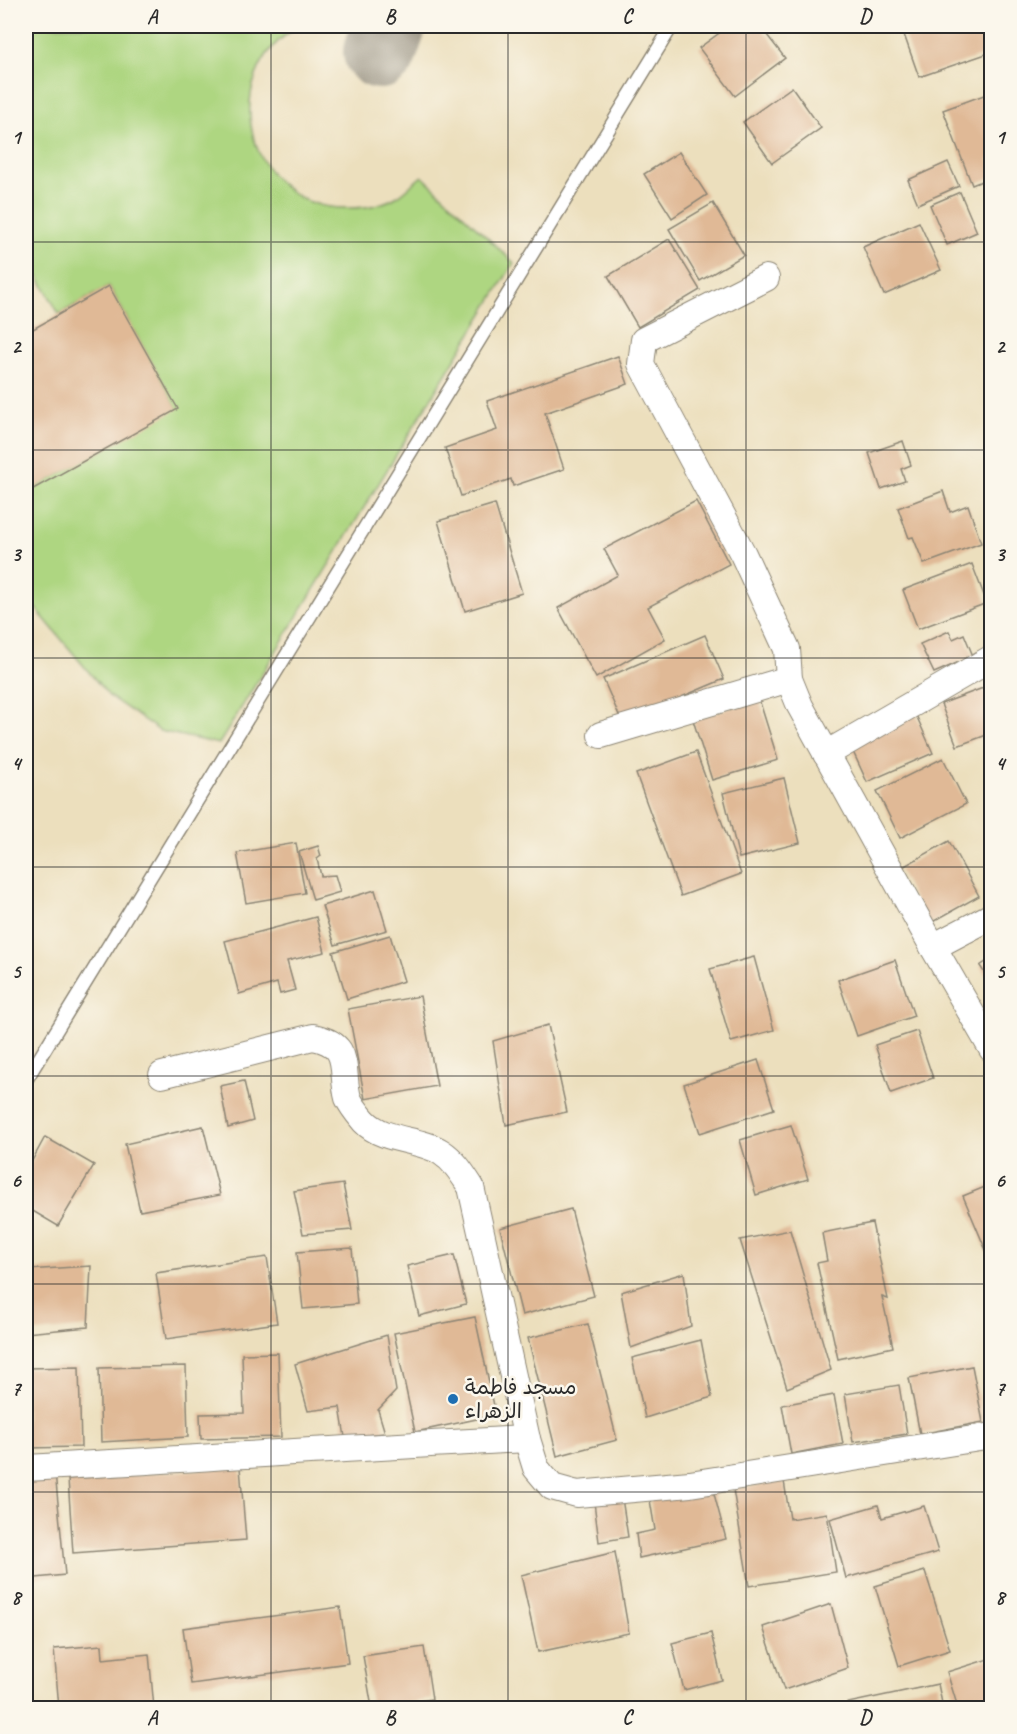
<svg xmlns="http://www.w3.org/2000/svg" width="1017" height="1734" font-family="Caveat,'Playpen Sans Arabic',sans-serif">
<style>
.green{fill:#aed681;stroke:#6c8056;stroke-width:1.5}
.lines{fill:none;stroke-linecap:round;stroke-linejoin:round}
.taxiway{stroke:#8c8574;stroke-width:74}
.building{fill:#e0b996}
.service-casing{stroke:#8c8574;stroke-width:15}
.minor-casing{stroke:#8c8574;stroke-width:28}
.service{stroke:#fff;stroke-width:12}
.minor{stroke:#fff;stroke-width:26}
.grid{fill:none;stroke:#2b2b2b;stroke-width:1.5;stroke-opacity:0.55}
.poi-dot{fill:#1f6fb2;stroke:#fbf7ec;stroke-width:2}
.labels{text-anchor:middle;stroke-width:5;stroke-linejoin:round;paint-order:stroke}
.poi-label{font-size:21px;fill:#2b2b2b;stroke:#fbf7ec;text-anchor:start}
.neatline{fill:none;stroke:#2b2b2b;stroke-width:2}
.grid-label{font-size:20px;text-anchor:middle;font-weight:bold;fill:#2b2b2b}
</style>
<rect width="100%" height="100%" fill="#fbf7ec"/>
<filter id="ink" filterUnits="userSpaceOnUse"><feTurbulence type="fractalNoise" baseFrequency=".0167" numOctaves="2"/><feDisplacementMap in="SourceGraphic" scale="12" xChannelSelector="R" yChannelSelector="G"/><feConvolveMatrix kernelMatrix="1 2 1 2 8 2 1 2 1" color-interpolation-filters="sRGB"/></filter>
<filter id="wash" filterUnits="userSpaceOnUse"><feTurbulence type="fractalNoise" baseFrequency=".008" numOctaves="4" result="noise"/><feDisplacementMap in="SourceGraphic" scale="24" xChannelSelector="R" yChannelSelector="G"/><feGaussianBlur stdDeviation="1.35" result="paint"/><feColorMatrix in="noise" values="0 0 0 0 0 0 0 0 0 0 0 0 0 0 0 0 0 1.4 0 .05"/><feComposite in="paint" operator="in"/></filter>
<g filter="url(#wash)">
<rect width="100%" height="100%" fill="#ecdfbd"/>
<path class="green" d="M26,26H299C212,75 248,212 349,208C366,208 383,205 398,196C406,191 414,182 422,176L514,263L219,744L160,731L109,696L26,597V493L177,408L109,286L59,314L26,254Z"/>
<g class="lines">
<polyline class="taxiway" points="380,52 389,26"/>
</g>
<g id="blocks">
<g class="building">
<polygon points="729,26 760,26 785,58 735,96 699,48"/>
<polygon points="901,26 988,26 992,35 992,52 919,77"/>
<polygon points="792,87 821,128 772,163 743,122"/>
<polygon points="992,92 992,157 988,159 992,168 992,177 972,185 943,110"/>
<polygon points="679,152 707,195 672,218 644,174"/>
<polygon points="948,162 959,186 918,204 908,180"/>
<polygon points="960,192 977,232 947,245 930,205"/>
<polygon points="713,203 744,255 700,281 669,229"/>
<polygon points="919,222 941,270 884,295 863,247"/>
<polygon points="669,239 700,290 638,327 608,276"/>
<polygon points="109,286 178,409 26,493 26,333"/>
<polygon points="618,356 628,384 545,413 564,469 513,486 511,479 461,496 445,448 497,430 487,401"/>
<polygon points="903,441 911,465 901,469 905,481 881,489 869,453"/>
<polygon points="943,491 950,512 968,505 981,543 924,564 913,537 909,538 898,508"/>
<polygon points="696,501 729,564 648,607 665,639 596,678 558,608 618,575 604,549"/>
<polygon points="495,504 522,593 465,611 438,521"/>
<polygon points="972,564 987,603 918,629 903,590"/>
<polygon points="949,631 953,639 964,634 973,656 934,673 920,644"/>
<polygon points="705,635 724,679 622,722 603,679"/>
<polygon points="983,688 992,710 992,733 957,746 941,704"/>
<polygon points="759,699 778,760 712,780 693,720"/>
<polygon points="916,715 933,753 867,782 850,745"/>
<polygon points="696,752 741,874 681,896 636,774"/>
<polygon points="943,758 966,804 900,838 877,791"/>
<polygon points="784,778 800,843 739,858 723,793"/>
<polygon points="949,841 979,896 927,925 899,869"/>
<polygon points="296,843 305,893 246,903 237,853"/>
<polygon points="318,846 321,856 317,859 321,876 335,875 340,892 313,900 299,852"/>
<polygon points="375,890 387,930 335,945 322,906"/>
<polygon points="316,917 325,952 287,961 295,990 280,994 277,983 239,994 225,941"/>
<polygon points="390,935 404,981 347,999 333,952"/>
<polygon points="754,957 774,1030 731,1042 710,969"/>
<polygon points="992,958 992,984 980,966"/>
<polygon points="895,960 914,1016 857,1036 838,980"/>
<polygon points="420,996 437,1086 365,1099 348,1009"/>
<polygon points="548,1025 567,1112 506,1125 493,1041"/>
<polygon points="917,1031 933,1078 891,1093 875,1045"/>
<polygon points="758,1060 774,1109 700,1133 684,1084"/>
<polygon points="244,1081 253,1121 228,1128 220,1086"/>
<polygon points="791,1125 808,1179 756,1195 740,1140"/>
<polygon points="203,1126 220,1195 140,1211 125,1144"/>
<polygon points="45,1137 94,1165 58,1226 26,1207 26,1172"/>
<polygon points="343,1184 352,1230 303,1234 294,1191"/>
<polygon points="992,1184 992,1254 988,1255 963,1196"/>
<polygon points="571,1209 594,1296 522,1315 500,1228"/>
<polygon points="872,1223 888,1299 882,1297 893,1347 838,1359 817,1263 827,1261 822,1233"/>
<polygon points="790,1230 831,1370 787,1388 740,1240"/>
<polygon points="352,1248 357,1304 303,1309 297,1252"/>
<polygon points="454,1255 466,1304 419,1316 407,1266"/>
<polygon points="267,1257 277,1323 166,1339 156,1273"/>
<polygon points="91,1266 88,1327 26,1333 26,1270"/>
<polygon points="684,1273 691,1326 631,1348 621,1292"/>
<polygon points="475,1317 496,1415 415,1432 394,1333"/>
<polygon points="588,1324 617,1440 557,1456 528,1338"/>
<polygon points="387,1335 396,1391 378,1410 385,1433 345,1437 340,1407 308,1411 295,1364"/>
<polygon points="701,1340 712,1397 645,1418 632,1358"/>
<polygon points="278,1353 281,1437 201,1439 200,1414 244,1413 242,1354"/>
<polygon points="186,1366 188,1437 101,1442 99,1368"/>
<polygon points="972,1366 983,1422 920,1434 909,1378"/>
<polygon points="79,1367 81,1447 26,1448 26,1368"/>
<polygon points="899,1385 907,1434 853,1442 845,1394"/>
<polygon points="834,1395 843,1444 791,1454 782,1405"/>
<polygon points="240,1467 246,1540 73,1553 68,1479"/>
<polygon points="55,1472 65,1575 26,1579 26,1475"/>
<polygon points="784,1481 790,1519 827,1513 836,1572 749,1586 733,1489"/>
<polygon points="713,1490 726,1539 639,1558 636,1534 655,1530 650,1500"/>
<polygon points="622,1498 628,1537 599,1542 594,1502"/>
<polygon points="878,1505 882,1518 924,1506 938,1552 846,1578 830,1519"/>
<polygon points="615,1552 629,1633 538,1652 521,1575"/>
<polygon points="925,1571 950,1650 899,1666 875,1586"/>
<polygon points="831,1604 848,1668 784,1690 763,1627"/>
<polygon points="340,1607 348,1663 191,1684 183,1628"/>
<polygon points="711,1633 722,1680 684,1690 672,1643"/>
<polygon points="102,1645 103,1659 149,1654 154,1708 59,1708 54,1649"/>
<polygon points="424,1647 432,1699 372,1708 363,1656"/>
<polygon points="992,1658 992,1708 958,1708 947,1672"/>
<polygon points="938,1684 943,1708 834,1708 834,1706"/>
</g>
</g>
</g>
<g filter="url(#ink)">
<use href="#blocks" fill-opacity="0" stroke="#8c8574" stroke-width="1.5"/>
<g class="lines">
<defs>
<polyline id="service" points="26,1080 672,26"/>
<g id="minor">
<polyline points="766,278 644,340 641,364 743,554 787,649 789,679 800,706 933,947 992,1049"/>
<polyline points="601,735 789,679"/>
<polyline points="826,754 992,658"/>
<polyline points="933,947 992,916"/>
<path d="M162,1075L313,1037C353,1045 340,1068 348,1098C351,1105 359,1115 364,1121C384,1142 419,1138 441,1152C455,1161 463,1175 471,1187L527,1439L536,1468L552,1487L577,1494L690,1484L992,1436"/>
<path d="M26,1468C193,1459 360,1447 527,1439"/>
</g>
</defs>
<use href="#service" class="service-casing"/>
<use href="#minor" class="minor-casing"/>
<use href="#service" class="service"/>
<use href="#minor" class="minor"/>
</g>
</g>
<path class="grid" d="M271,26V1708M508,26V1708M746,26V1708M26,242H992M26,450H992M26,658H992M26,867H992M26,1076H992M26,1284H992M26,1492H992"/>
<circle class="poi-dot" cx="453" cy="1399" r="6"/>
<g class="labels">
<g class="poi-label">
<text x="465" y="1394">مسجد فاطمة<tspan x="465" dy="24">الزهراء</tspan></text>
</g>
</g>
<rect width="1017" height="1734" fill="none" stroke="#fbf7ec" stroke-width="66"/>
<rect x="33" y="33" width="951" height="1668" class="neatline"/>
<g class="grid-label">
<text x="152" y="23">A</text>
<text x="390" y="23">B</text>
<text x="627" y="23">C</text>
<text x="865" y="23">D</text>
<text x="16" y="144">1</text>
<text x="1000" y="144">1</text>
<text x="16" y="353">2</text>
<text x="1000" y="353">2</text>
<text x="16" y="561">3</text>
<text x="1000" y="561">3</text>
<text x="16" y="770">4</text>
<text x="1000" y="770">4</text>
<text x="16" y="978">5</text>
<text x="1000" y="978">5</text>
<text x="16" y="1187">6</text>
<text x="1000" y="1187">6</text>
<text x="16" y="1395">7</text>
<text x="1000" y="1395">7</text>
<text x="16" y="1604">8</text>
<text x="1000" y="1604">8</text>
<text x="152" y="1724">A</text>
<text x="390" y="1724">B</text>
<text x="627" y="1724">C</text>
<text x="865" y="1724">D</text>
</g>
</svg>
